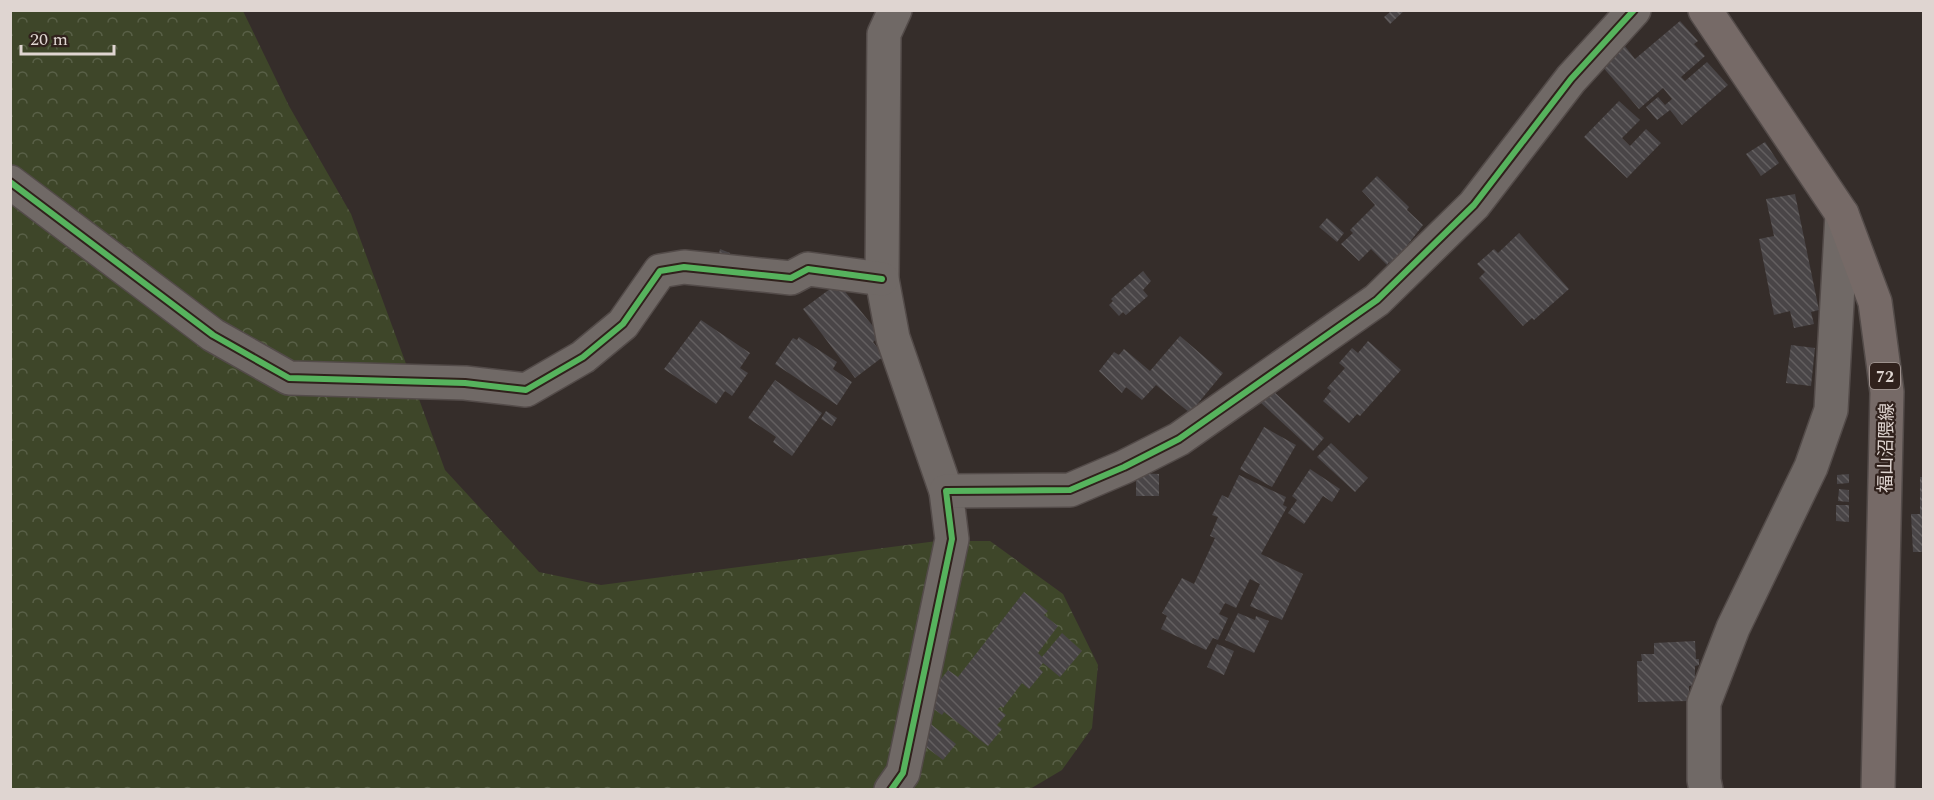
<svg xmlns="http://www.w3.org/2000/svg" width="1934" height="800" font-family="Spectral,'Noto Sans JP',serif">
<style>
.forest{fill:url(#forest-crowns)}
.building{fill:url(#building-back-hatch)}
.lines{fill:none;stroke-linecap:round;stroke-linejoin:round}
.minor-casing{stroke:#534b49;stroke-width:36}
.primary-casing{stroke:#534b49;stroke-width:36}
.minor{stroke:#706966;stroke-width:33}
.primary{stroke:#766a67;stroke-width:33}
.cycleway-casing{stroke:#30211c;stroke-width:10}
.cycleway{stroke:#56b35d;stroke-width:6}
.labels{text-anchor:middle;stroke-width:4.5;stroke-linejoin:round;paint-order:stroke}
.shield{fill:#30211c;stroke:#aa9f9b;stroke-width:1.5}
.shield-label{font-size:16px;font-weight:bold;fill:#dfd5d1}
.street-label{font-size:18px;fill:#dfd5d1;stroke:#30211c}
</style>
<defs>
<pattern id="forest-crowns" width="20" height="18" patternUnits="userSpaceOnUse" patternTransform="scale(1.5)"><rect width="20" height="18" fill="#3e4629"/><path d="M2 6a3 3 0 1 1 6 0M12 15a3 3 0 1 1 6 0" fill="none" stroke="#596047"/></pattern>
<pattern id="building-back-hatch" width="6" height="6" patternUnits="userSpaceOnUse" patternTransform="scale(1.5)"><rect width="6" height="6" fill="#494547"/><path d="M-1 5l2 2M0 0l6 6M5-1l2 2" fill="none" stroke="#635f60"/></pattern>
</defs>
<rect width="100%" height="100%" fill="#352d2a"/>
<polygon class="forest" points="10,11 243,11 289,106 351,214 445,470 539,572 601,585 937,541 990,541 1063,594 1098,665 1092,728 1062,770 1030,789 11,789"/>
<g class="building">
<polygon points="1388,10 1405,10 1390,24 1384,17 1390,12"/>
<polygon points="1680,21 1698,41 1694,44 1705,56 1681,77 1685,81 1707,62 1728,85 1682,125 1670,110 1657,120 1646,107 1658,97 1665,105 1672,99 1663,88 1639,109 1601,65 1624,45 1635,59"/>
<polygon points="1619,101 1640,120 1622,138 1630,146 1646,129 1661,143 1627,178 1584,137"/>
<polygon points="1765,142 1779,163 1761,176 1746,154"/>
<polygon points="1377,176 1409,207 1407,210 1423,225 1392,265 1389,262 1387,265 1371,249 1359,261 1341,244 1353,233 1350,230 1375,205 1362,191"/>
<polygon points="1795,194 1819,310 1811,312 1814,324 1794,328 1790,311 1774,315 1759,239 1774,236 1766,199"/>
<polygon points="1327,218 1344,233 1337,242 1319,227"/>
<polygon points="1519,233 1569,289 1534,320 1532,318 1523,326 1479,278 1485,272 1477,264 1494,249 1498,253"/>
<polygon points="720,249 730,253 728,261 718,259"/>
<polygon points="1143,271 1151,281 1143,290 1148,296 1126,315 1123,312 1119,316 1109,305 1113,301 1111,299"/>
<polygon points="838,283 881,336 873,342 884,356 855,378 803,309"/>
<polygon points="701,320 750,353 740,368 748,373 732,396 725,391 716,404 664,369"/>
<polygon points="1180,336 1223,373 1190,413 1156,385 1142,400 1126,387 1122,393 1099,371 1114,352 1119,355 1124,349 1150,371"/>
<polygon points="799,337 837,362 833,369 852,382 837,405 775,364 793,338 797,340"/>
<polygon points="1368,341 1401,370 1360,416 1357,414 1349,423 1323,401 1331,391 1327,388 1345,368 1339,363 1352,348 1358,353"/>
<polygon points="1791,345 1815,348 1811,386 1786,383"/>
<polygon points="775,380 822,413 792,456 773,442 776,437 748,418"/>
<polygon points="1272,390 1324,438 1313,451 1260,402"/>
<polygon points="826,411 837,418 832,426 821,419"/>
<polygon points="1264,427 1296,445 1272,487 1240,469"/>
<polygon points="1331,443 1368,478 1355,492 1317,457"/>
<polygon points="1310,469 1340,489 1332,502 1323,496 1304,524 1288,513 1297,500 1292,496"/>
<polygon points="1136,473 1159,474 1159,496 1136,496"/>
<polygon points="1849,474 1849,483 1837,484 1837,475"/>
<polygon points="1239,475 1286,497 1283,505 1287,507 1261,554 1303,574 1282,620 1250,606 1260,584 1250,579 1236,608 1225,603 1219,614 1228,618 1218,640 1213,638 1206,650 1161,629 1167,616 1162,613 1182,578 1194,584 1215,538 1210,536 1218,517 1212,515 1222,495 1228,498"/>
<polygon points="1920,477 1924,477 1924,552 1913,552 1911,514 1920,514"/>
<polygon points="1839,489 1849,490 1849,502 1838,501"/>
<polygon points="1836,505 1849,505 1849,522 1836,521"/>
<polygon points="1024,592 1048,611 1044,615 1058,626 1038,653 1042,657 1062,633 1082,651 1060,677 1043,663 1039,668 1043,672 1029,689 1022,683 1003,708 1001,706 998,709 1006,715 997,725 1002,729 988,746 944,712 942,715 927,704 927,697 948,670 958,677"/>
<polygon points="1238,613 1255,620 1256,616 1269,621 1254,653 1225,640"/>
<polygon points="1695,641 1696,659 1699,659 1699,665 1695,666 1695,685 1689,686 1689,701 1638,702 1637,661 1642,661 1641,654 1654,654 1654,643"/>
<polygon points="1217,644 1234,651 1224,675 1207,667"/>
<polygon points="927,721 956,744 943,760 914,738"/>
</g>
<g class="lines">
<defs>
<g id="minor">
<polyline points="895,10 884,34 882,279 893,338 946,491"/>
<polyline points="10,182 213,335 289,378 465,383 526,390 583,357 623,324 660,271 684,267 791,278 808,269 882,279"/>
<polyline points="891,790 903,773 952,539 946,491 1070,490 1124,467 1179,439 1377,300 1474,205 1571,79 1634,10"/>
<polyline points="1706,790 1704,780 1704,703 1733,628 1811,467 1831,410 1842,214"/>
</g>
<polyline id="primary" points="1705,10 1842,214 1875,302 1887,392 1878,790"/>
</defs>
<use href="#minor" class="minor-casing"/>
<use href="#primary" class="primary-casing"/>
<use href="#minor" class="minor"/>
<use href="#primary" class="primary"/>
<defs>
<g id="cycleway">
<polyline points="10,182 213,335 289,378 465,383 526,390 583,357 623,324 660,271 684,267 791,278 808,269 882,279"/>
<polyline points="891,790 903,773 952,539 946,491 1070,490 1124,467 1179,439 1377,300 1474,205 1571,79 1634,10"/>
</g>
</defs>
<use href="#cycleway" class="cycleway-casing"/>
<use href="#cycleway" class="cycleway"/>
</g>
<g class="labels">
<rect class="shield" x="1870" y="363" width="30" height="26" rx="4.5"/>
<g class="shield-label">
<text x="1885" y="382">72</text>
</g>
<g class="street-label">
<text transform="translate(1886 448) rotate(-89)" y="6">福山沼隈線</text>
</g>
</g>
<rect width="1934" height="800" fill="none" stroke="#dfd5d1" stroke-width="24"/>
<path d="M21 45v9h93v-9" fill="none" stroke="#dfd5d1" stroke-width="3"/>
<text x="30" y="45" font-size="18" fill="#dfd5d1" stroke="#30211c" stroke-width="4.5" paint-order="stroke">20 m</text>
</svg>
